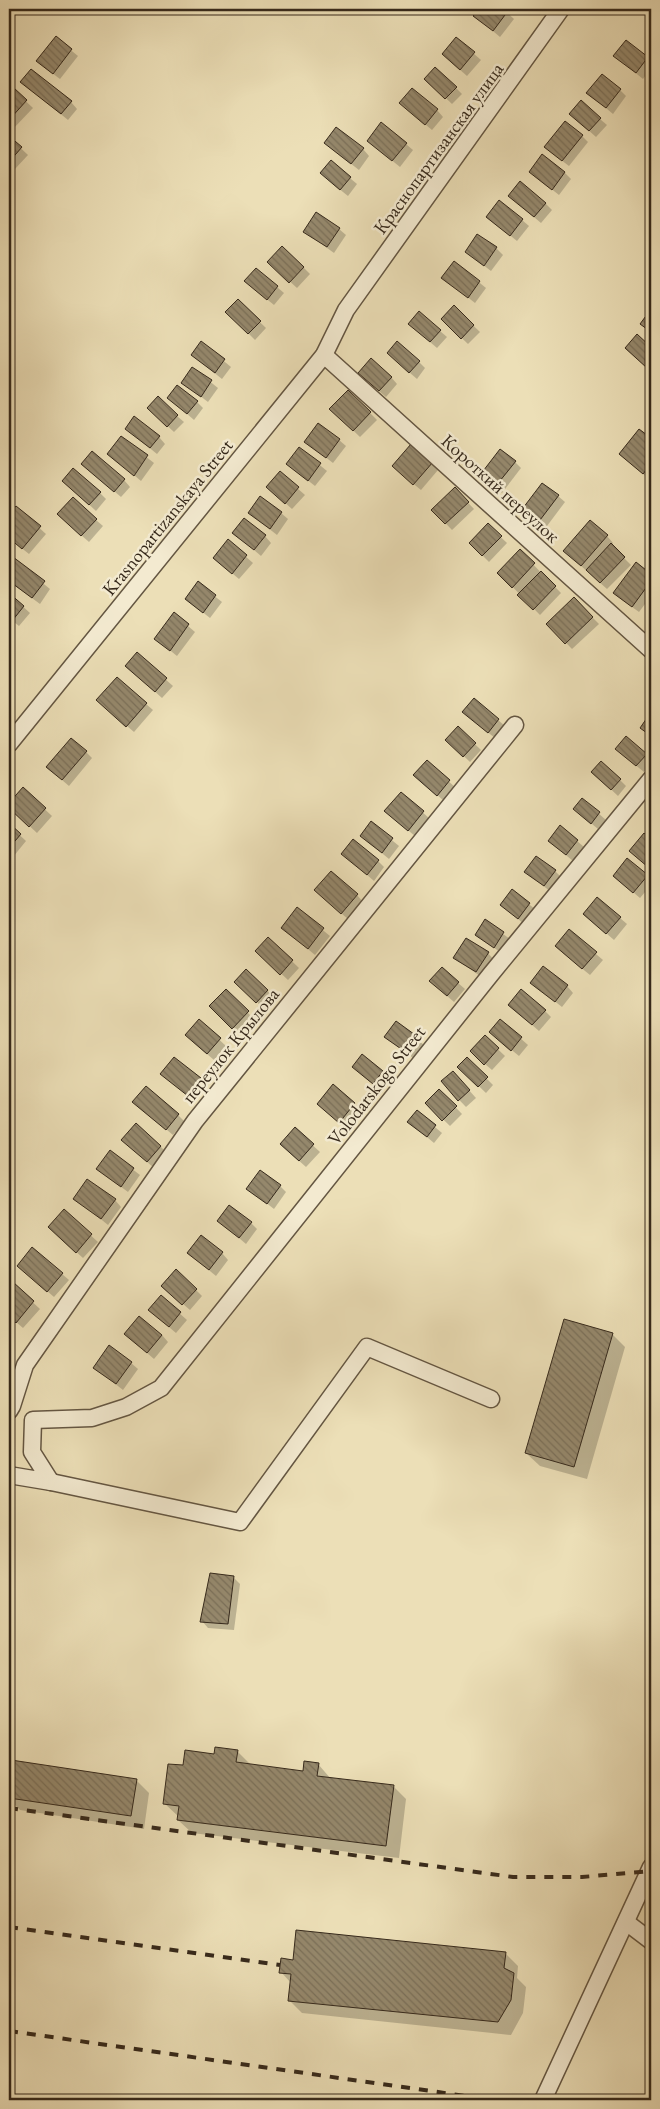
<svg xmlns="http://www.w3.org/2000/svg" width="660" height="2109" font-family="'EB Garamond',serif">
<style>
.shadow{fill:#0003}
.building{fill:url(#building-back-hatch);stroke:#36291b}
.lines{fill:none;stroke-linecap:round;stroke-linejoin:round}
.minor-casing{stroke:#645642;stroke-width:19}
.minor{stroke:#f3ead0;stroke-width:16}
.rail{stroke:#36291b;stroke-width:4;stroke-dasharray:9 9;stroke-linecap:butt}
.labels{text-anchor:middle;stroke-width:5;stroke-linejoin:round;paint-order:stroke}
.street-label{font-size:19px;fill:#36291b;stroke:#f3ead0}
</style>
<defs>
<pattern id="building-back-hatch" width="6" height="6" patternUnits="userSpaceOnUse" patternTransform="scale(1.25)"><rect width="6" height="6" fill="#95886c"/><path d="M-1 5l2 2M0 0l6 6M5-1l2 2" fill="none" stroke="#7a6f58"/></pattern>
</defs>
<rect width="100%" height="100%" fill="#ecdfb7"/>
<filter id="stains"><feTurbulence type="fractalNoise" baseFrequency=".004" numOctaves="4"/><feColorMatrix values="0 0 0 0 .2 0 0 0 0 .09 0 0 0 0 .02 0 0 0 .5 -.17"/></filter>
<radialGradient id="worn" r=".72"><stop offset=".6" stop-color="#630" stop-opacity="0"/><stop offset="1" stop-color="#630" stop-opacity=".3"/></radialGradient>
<g class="shadow">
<polygon points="480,9 503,9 514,19 500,37 475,16"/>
<polygon points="56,38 78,56 60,79 44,67"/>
<polygon points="456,38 481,60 467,76 450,61"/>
<polygon points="626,41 651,62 651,68 643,79 622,62"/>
<polygon points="436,68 462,94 452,104 426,79"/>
<polygon points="29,88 71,102 77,109 68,120"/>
<polygon points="14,90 33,108 12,130 9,127 9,95"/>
<polygon points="620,90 626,96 613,114 588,93"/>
<polygon points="408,110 437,110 443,117 432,130"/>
<polygon points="600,119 607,125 596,137 577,120"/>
<polygon points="382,124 413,150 400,167 368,141"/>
<polygon points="582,136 588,142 569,166 552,153"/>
<polygon points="9,137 28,155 15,169 9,164"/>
<polygon points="332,149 363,149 369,156 359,170"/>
<polygon points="331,162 357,184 348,196 328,180"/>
<polygon points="530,172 565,173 571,179 559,195"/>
<polygon points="516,202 545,203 552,210 541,223"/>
<polygon points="487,217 522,220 529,226 517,241"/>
<polygon points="339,229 346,235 334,253 305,232"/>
<polygon points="496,248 503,255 491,271 466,252"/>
<polygon points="454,262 486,288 475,303 442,277"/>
<polygon points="303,267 310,274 297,288 275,268"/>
<polygon points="277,287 284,293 274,305 253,288"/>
<polygon points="238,301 266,328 255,340 227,312"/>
<polygon points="454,307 480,332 468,344 442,319"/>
<polygon points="416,330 440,331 447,337 437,348"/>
<polygon points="637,336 651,349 651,371 633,355"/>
<polygon points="202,343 231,367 222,379 192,355"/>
<polygon points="395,360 419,362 425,368 417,379"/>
<polygon points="193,368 218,388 208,402 183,383"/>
<polygon points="391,377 397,384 386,397 366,380"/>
<polygon points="348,391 377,420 360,437 331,409"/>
<polygon points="169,398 197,402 203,408 194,420"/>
<polygon points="148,408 177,416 184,422 174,432"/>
<polygon points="126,429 159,437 165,444 157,454"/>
<polygon points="640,431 651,440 650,480 620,454"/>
<polygon points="122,438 154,463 141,481 116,460"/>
<polygon points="339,440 346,446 333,463 306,442"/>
<polygon points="411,445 438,470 421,490 400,473"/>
<polygon points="299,448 327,471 315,486 287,464"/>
<polygon points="515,462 521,468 502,493 481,475"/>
<polygon points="89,470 124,480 130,487 121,497"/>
<polygon points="280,473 305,495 292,509 274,493"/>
<polygon points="70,487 100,493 106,499 96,511"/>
<polygon points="455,489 474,509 452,530 433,510"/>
<polygon points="558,496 565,502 544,530 522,512"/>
<polygon points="16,507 46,534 29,554 9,538 9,516"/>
<polygon points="249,513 281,513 288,519 277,535"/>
<polygon points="96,520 103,526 89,542 65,521"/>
<polygon points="488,525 507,543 489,562 470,543"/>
<polygon points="234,533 265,536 271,543 261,556"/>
<polygon points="607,536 613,543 611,545 631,565 607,589 571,557"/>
<polygon points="228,541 253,563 239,579 221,564"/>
<polygon points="520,551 561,593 540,615 499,573"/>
<polygon points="13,559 50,589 40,604 9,581 9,565"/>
<polygon points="637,564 651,575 651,596 639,612 621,599"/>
<polygon points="198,583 222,602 210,618 186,599"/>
<polygon points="9,594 30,613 19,626 9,618"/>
<polygon points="574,599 599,624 572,649 548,624"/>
<polygon points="174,614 195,632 177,656 156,639"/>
<polygon points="137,654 173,686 162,698 133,672"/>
<polygon points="146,704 153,710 134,732 105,707"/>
<polygon points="471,719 498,720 505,726 495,738"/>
<polygon points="458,728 481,750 470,762 447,740"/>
<polygon points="86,752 92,758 69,786 55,774"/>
<polygon points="623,755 646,755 651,763 644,772"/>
<polygon points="427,762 456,788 444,801 421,781"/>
<polygon points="599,778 620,780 626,786 618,796"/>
<polygon points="23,789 52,816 37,833 9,807"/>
<polygon points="401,793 430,819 415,836 393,818"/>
<polygon points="582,799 606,820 598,829 574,809"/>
<polygon points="371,823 399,846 389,859 361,836"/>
<polygon points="9,825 26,841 9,862"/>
<polygon points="645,835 651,840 651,870 637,858"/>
<polygon points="549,841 577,841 584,847 573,861"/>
<polygon points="343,854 378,861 384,867 374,881"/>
<polygon points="555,871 561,877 551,892 526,872"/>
<polygon points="647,876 651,881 651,885 640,898 621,882"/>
<polygon points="513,891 536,910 525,925 502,905"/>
<polygon points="357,895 363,902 348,919 322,897"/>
<polygon points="297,909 330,936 315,955 283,928"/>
<polygon points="620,918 627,924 614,940 591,920"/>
<polygon points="485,921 510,939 501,953 476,934"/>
<polygon points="569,931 603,960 590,975 563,953"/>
<polygon points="268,938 299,968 288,980 257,951"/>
<polygon points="488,953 494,960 483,978 454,958"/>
<polygon points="442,969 465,989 454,1002 438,988"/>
<polygon points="246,971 274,997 263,1008 236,982"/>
<polygon points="567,986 573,993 562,1007 539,989"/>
<polygon points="226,991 254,1019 240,1034 211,1006"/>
<polygon points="516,1011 545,1011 551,1017 539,1031"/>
<polygon points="500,1020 528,1045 519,1056 497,1038"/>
<polygon points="199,1021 226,1046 214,1060 193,1042"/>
<polygon points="397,1022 424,1045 414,1059 386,1036"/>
<polygon points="485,1037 505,1056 492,1070 478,1058"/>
<polygon points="362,1056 389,1079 380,1090 360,1073"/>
<polygon points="174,1058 207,1086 195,1101 162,1074"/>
<polygon points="467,1059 493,1085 486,1093 459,1067"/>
<polygon points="459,1079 476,1098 466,1107 442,1082"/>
<polygon points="334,1086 361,1110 346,1128 325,1110"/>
<polygon points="439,1090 462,1114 450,1126 426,1103"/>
<polygon points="141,1108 178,1115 184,1121 173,1135"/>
<polygon points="417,1112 442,1133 434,1143 409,1122"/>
<polygon points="295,1129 320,1152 306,1167 288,1151"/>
<polygon points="129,1146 160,1146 167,1153 154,1168"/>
<polygon points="110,1152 140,1175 128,1192 105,1175"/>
<polygon points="280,1186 286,1192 274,1209 248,1189"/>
<polygon points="75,1198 115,1200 121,1207 108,1225"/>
<polygon points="64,1211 98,1242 83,1258 56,1234"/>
<polygon points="219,1221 251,1223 257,1229 246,1244"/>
<polygon points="188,1253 222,1253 228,1260 216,1276"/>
<polygon points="25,1272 62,1274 69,1280 54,1297"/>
<polygon points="13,1284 40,1309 23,1328 9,1316 9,1288"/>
<polygon points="196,1290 202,1296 190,1310 169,1292"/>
<polygon points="161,1297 187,1320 176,1333 157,1317"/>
<polygon points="125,1334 162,1335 168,1342 154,1359"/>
<polygon points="612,1334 625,1347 587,1479 540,1466 526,1453"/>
<polygon points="131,1363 138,1369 123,1390 95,1368"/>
<polygon points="233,1577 240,1584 234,1630 208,1628 202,1621"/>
<polygon points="237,1751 250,1764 304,1772 318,1764 331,1779 393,1786 406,1799 399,1858 192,1833 178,1820 179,1817 164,1803 184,1767 215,1755"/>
<polygon points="12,1762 136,1780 149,1793 144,1829 20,1810 9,1799"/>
<polygon points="505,1953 518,1966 517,1978 526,1987 523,2013 511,2035 302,2013 289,2000 291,1983 281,1972 294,1961"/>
</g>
<g class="building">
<polygon points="479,9 505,9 508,11 493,31 473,16"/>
<polygon points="56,36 72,49 53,74 36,61"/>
<polygon points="456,37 475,52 460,70 442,54"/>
<polygon points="626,40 648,57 636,73 613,56"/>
<polygon points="435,67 457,87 445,99 424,79"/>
<polygon points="31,69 72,101 61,114 20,82"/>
<polygon points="602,74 621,89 606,108 586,93"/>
<polygon points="14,88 27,100 9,120 9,93"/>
<polygon points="412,88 438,109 425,125 399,103"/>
<polygon points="581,100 601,118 589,131 569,114"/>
<polygon points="565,121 583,135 562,161 544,147"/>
<polygon points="381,122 407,143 392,161 367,141"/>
<polygon points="336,127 364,148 351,164 324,143"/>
<polygon points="9,136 22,147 9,162"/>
<polygon points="542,154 565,172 552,190 529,172"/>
<polygon points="331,160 351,177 340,190 320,173"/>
<polygon points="520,181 546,203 534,217 508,196"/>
<polygon points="499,200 523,219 510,236 486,217"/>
<polygon points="316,212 340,228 327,247 303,232"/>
<polygon points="477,234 497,247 484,266 465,252"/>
<polygon points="282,246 304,267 289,283 267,262"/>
<polygon points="454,261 480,281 468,298 441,278"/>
<polygon points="256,268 278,286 267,300 244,281"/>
<polygon points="238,299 261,321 248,334 225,312"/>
<polygon points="454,305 474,325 461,339 441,319"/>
<polygon points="651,309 651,332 640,324"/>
<polygon points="419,311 441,330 430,342 408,324"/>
<polygon points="637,334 651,347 651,363 647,368 625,348"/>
<polygon points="201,341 225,359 215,373 191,355"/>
<polygon points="397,341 420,361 409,373 387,353"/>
<polygon points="371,358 392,377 379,391 358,373"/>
<polygon points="192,367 212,380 201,397 181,383"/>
<polygon points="177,385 198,401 187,414 167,398"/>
<polygon points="348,390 371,412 353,431 329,409"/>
<polygon points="158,396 178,415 167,427 147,408"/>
<polygon points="134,416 160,436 150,448 125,429"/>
<polygon points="318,423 340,439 326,458 304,442"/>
<polygon points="639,429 651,438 651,464 643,474 619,454"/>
<polygon points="121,436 148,455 134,476 107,454"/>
<polygon points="411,444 433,462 413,485 392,466"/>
<polygon points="299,447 321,463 308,481 286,464"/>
<polygon points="500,449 516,461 495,487 480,475"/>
<polygon points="92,451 125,479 114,492 81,464"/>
<polygon points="73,468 101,492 89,505 62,481"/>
<polygon points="280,471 299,487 285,504 266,487"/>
<polygon points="542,483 559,495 537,524 520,512"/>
<polygon points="455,487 469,502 445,524 431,510"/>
<polygon points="260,496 282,512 270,529 248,513"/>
<polygon points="73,497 97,519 81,536 57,514"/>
<polygon points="16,506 41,526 22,549 9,538 9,514"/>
<polygon points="244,518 266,535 254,550 232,533"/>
<polygon points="590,520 608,535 581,566 563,551"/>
<polygon points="488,523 502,536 482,556 469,543"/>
<polygon points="228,539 247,555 232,574 213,558"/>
<polygon points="611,543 625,557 600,583 586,570"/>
<polygon points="520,549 535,563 512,588 497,573"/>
<polygon points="13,557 45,581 32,598 9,581 9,563"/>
<polygon points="636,562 651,574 651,581 632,607 613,593"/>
<polygon points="541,571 556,586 533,610 517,595"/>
<polygon points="198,581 216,595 203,613 185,599"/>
<polygon points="9,593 24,606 12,621 9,618"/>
<polygon points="574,597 593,617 565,644 546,624"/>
<polygon points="174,612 189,624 170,651 154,639"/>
<polygon points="137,652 167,678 155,692 125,666"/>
<polygon points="117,677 147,703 126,727 96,700"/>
<polygon points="474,698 499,719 488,733 462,712"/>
<polygon points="651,712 651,736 640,728"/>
<polygon points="458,726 476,743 463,757 445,740"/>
<polygon points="626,736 647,754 636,766 615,749"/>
<polygon points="71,738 87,751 62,780 46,767"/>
<polygon points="427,760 450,780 437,796 413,775"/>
<polygon points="601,761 621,779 611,790 591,772"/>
<polygon points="23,787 46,808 29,827 9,808 9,803"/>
<polygon points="401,792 424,811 408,831 384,811"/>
<polygon points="582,798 600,812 591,824 573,809"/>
<polygon points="371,821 393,838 382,853 360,836"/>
<polygon points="9,823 21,834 9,848"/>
<polygon points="560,825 578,840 566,855 548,841"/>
<polygon points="644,833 651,839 651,863 648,867 629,851"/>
<polygon points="353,839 379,860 367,875 341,854"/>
<polygon points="536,856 556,870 544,886 524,872"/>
<polygon points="627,858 648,875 633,893 613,876"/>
<polygon points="331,871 358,894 341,914 314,890"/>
<polygon points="512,889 530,903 518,919 500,905"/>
<polygon points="597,897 621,917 606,934 583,914"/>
<polygon points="297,907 324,928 308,949 281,928"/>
<polygon points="485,919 504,932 494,948 475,935"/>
<polygon points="569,929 597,952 582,969 555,946"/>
<polygon points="268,937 293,960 280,975 255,951"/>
<polygon points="466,938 489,952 476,972 453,958"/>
<polygon points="543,966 568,985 555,1002 530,983"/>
<polygon points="442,967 459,982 447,996 429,981"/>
<polygon points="246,969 268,990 256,1003 234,982"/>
<polygon points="226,989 249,1011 232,1029 209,1006"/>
<polygon points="521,989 546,1010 532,1025 508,1005"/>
<polygon points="199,1019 221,1038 207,1054 185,1035"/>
<polygon points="500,1019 522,1037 511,1051 489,1032"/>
<polygon points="396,1021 418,1037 407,1053 384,1037"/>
<polygon points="485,1035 499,1048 484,1065 470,1051"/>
<polygon points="362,1054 383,1071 373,1084 352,1067"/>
<polygon points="174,1057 201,1078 188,1096 160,1074"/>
<polygon points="467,1057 488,1077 478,1087 457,1067"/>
<polygon points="453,1071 470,1090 458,1101 441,1081"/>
<polygon points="333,1084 355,1103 339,1123 317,1104"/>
<polygon points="146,1086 179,1114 166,1130 132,1102"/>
<polygon points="439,1089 457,1106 442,1121 425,1103"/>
<polygon points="417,1110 436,1125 427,1137 407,1122"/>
<polygon points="136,1123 161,1146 147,1162 121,1140"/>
<polygon points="295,1127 314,1144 299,1161 280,1144"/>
<polygon points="110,1150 134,1168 121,1187 96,1169"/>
<polygon points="260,1170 281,1185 267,1204 246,1189"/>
<polygon points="87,1179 116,1199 101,1219 73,1199"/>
<polygon points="229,1205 252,1222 239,1238 217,1221"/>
<polygon points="64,1209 92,1234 76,1253 48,1227"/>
<polygon points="201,1235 223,1252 209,1270 187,1253"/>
<polygon points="32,1247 63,1273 47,1292 17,1266"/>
<polygon points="176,1269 197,1289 182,1305 161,1286"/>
<polygon points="13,1282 34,1301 16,1323 9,1316 9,1286"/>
<polygon points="161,1295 181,1312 169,1327 148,1310"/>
<polygon points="139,1316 162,1335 147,1353 124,1334"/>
<polygon points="564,1319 613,1333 574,1467 525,1453"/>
<polygon points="109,1345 132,1362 116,1384 93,1368"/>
<polygon points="210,1573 234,1576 228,1624 200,1622"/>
<polygon points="215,1747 238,1750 236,1762 303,1771 304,1761 319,1763 317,1776 394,1785 386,1846 177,1820 179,1806 163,1804 168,1764 183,1765 185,1750 214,1754"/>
<polygon points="11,1760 137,1779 131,1816 9,1798"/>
<polygon points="296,1930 506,1952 504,1968 514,1973 511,2000 498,2022 288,2001 291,1974 279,1973 281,1958 293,1960"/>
</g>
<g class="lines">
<defs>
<g id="minor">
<polyline points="324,355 651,650"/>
<polyline points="9,744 324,355 346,310 561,9"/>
<polyline points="9,1411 12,1406 25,1365 195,1121 515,725"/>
<polyline points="9,1475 51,1482 32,1452 33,1420 92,1418 126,1407 161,1388 491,974 651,779"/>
<polyline points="51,1482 240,1522 367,1347 491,1399"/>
<polyline points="626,1922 651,1941"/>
<polyline points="543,2100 651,1867"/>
</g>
</defs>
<use href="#minor" class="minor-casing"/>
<use href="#minor" class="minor"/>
<g class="rail">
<polyline points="9,1808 513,1877 582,1877 651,1871"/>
<polyline points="9,1927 280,1965"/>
<polyline points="9,2031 480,2098"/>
</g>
</g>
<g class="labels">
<g class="street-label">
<text transform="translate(438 148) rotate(-54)" y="7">Краснопартизанская улица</text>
<text transform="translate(501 488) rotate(42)" y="7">Короткий переулок</text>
<text transform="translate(167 517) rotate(-51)" y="7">Krasnopartizanskaya Street</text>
<text transform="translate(230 1045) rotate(-51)" y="7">переулок Крылова</text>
<text transform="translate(376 1085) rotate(-52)" y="7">Volodarskogo Street</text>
</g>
</g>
<rect width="660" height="2109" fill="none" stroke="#ecdfb7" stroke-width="30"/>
<rect x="10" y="10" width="640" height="2089" fill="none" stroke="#36291b" stroke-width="2.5"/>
<rect x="15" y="15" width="630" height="2079" fill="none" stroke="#36291b"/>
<rect width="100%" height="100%" filter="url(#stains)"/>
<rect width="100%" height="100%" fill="url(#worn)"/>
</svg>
